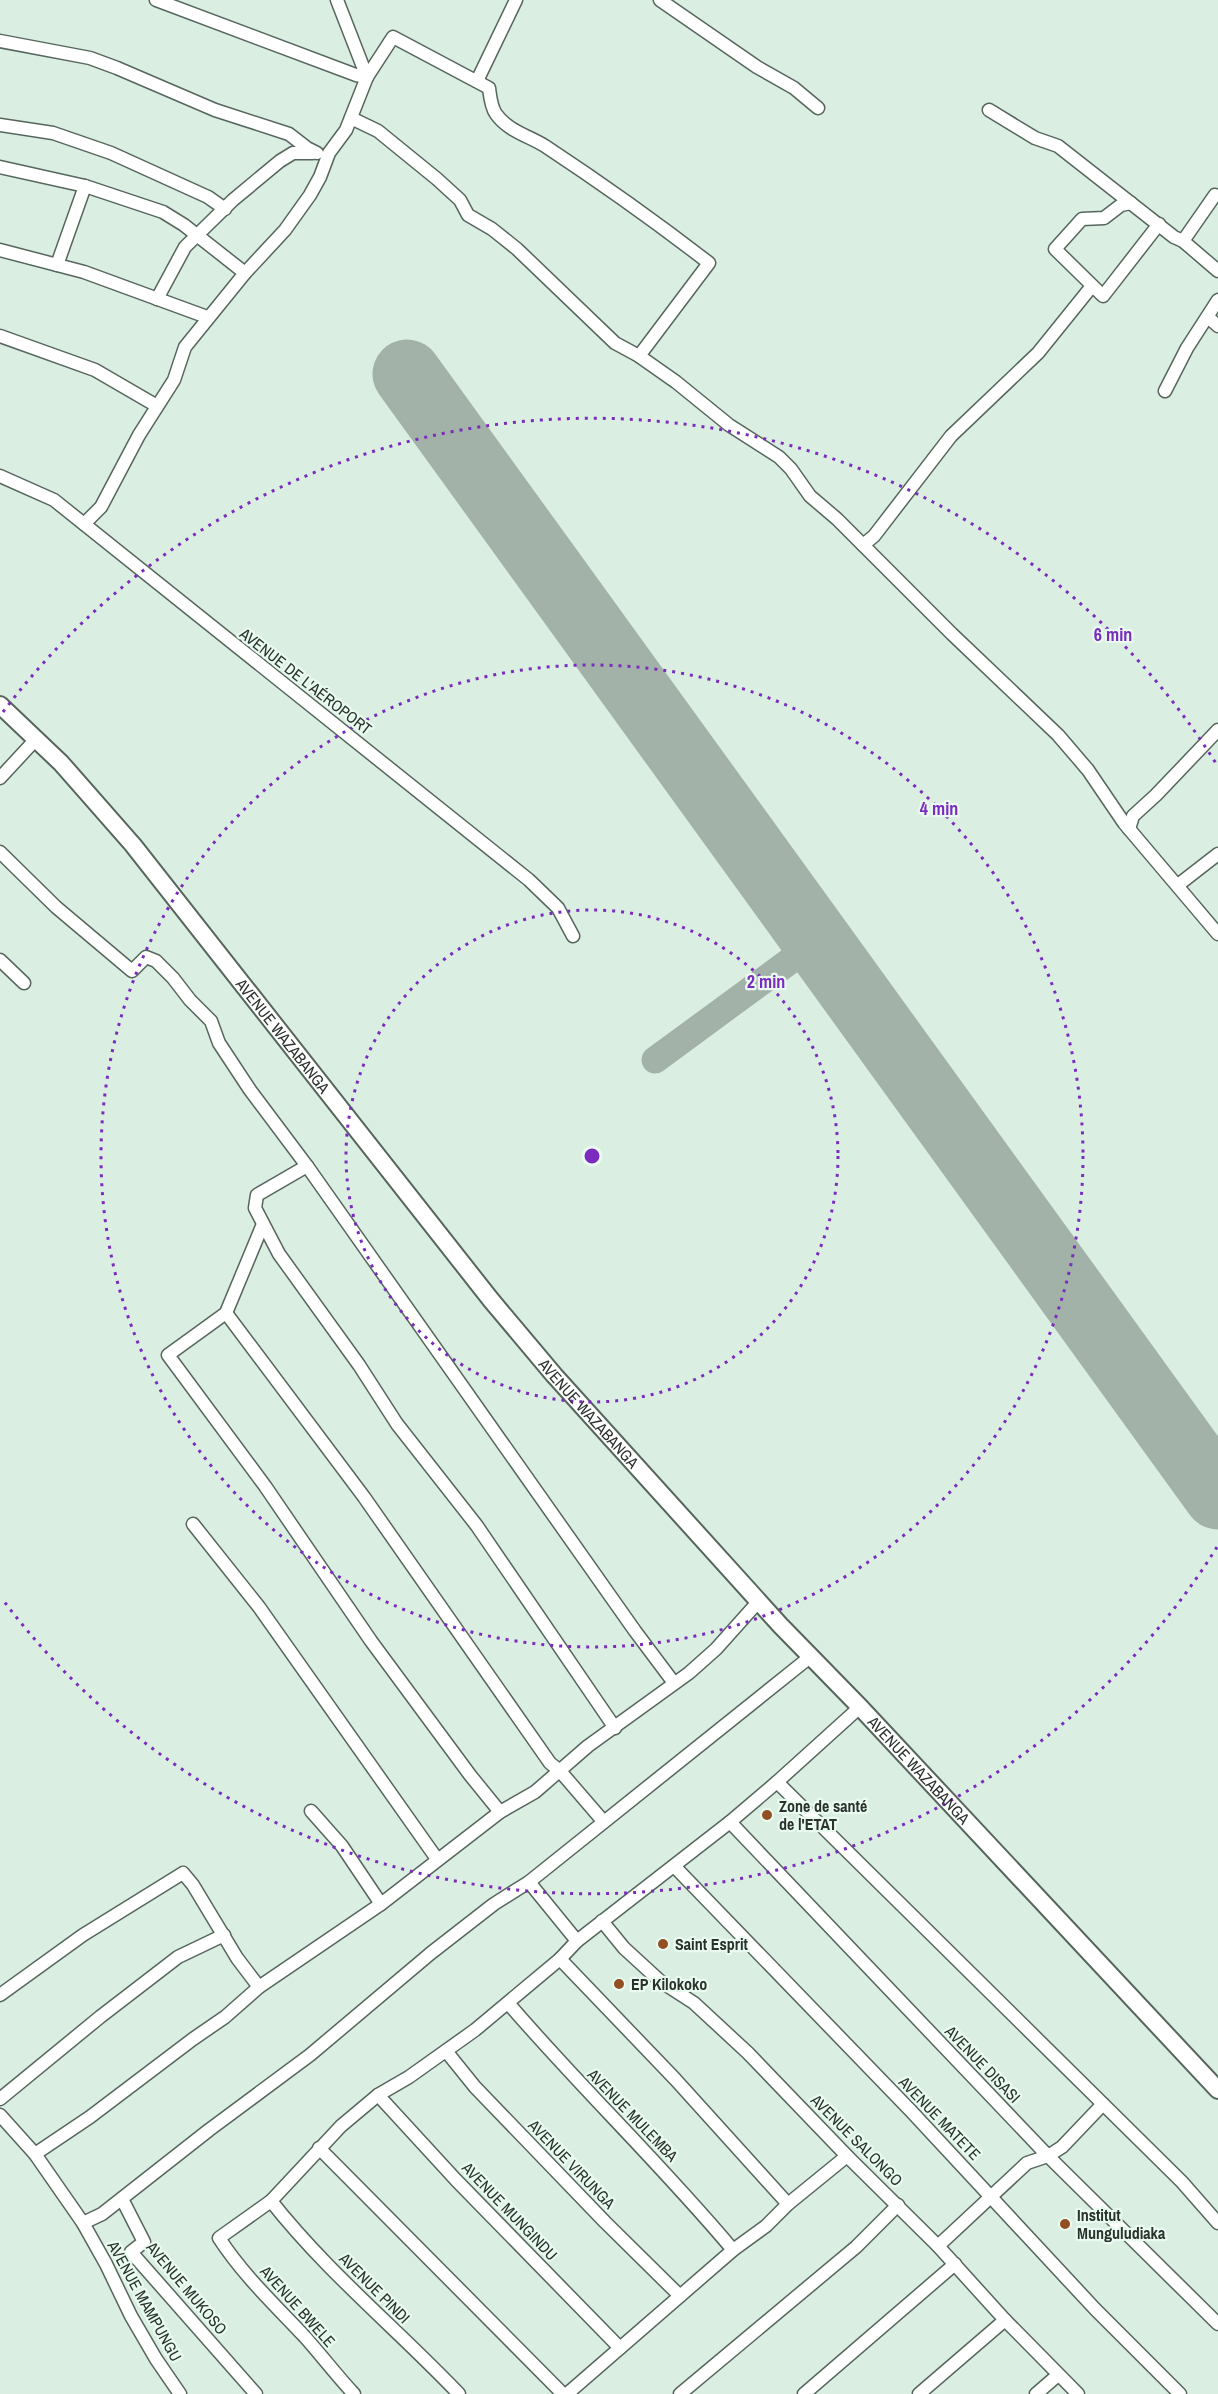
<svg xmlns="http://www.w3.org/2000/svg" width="1218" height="2394" font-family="'Archivo Narrow',sans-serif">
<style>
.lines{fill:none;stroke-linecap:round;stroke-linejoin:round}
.taxiway{stroke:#a3b2a8;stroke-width:27}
.runway{stroke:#a3b2a8;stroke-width:69}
.street-casing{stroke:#56665d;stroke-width:15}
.secondary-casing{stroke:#56665d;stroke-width:20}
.street{stroke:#fff;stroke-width:12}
.secondary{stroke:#fff;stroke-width:16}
.ring{fill:none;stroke:#7b2cbf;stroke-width:3;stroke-dasharray:3 6}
.poi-dot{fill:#934f23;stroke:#e9fbf0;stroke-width:2}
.labels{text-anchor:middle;stroke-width:4.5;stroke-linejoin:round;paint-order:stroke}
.street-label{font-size:16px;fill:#2b322e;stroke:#e9fbf0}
.poi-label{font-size:16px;font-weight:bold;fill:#2b322e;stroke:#e9fbf0;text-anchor:start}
.centre{fill:#7b2cbf;stroke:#e9fbf0;stroke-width:3}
.ring-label{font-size:18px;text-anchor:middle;font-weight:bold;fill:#7b2cbf;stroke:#e9fbf0;stroke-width:4.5;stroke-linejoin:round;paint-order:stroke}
</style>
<rect width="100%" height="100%" fill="#dbeee2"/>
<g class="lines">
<polyline class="taxiway" points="655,1060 817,941"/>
<polyline class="runway" points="407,374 1218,1495"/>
<defs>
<g id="street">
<polyline points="156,0 356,75 367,77"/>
<polyline points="337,0 367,77"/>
<polyline points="660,0 757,67 794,88 818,108"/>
<polyline points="0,41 90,58 117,68 215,110 289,134 307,148 317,153"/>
<polyline points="477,81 516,0"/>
<polyline points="989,110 1035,138 1058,146 1174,237 1183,241 1218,271"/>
<polyline points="351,118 378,131 437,179 460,200 468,215 492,229 517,249 615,343 639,356 676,382 729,425 779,457 791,469 810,496 837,519 952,634 1058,735 1088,770 1124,823 1218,934"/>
<polyline points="0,125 53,133 111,153 208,197 225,209"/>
<polyline points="0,167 85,186 163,212 184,225 245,273"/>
<polyline points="1131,203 1121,205 1104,218 1082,219 1055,249 1103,296 1159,224"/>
<polyline points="1183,241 1215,195"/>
<polyline points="0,250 84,272 207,317"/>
<polyline points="57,265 85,186"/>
<polyline points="157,299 185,247 233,200 280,161 293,153 313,153"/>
<polyline points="1208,317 1218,326"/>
<polyline points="0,336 95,370 157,406"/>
<polyline points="1165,391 1187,348 1218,300"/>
<polyline points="0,476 54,500 529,880 558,908 573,936"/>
<path d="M84,524L101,507L139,435L174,380L185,347L245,273L285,230L310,195L320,177L329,153L346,130L367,77L393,37L489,88C490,96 491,107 496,114C508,131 529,136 545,146C601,183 656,222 709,263L639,356"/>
<polyline points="863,545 874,536 951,436 1038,353 1092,286"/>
<polyline points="0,778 37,738"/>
<polyline points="1129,829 1133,816 1156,795 1218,730"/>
<polyline points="0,852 56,907 132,971 146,957 156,961 173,978 190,1000 211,1021 219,1043 250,1090 307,1166 635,1631 674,1683"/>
<polyline points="1178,885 1218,854"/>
<polyline points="0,960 24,983"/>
<polyline points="307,1166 257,1195 255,1208 279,1254 359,1365 397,1424 477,1526 615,1728"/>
<polyline points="263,1224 226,1313 168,1355 265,1486 371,1641 470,1775 500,1812"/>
<polyline points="226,1313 364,1497 550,1763 560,1771 603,1821"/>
<polyline points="193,1524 259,1607 437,1859"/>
<polyline points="777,1782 1182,2182 1218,2223"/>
<polyline points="311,1811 342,1846 381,1904"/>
<polyline points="730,1822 1048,2156 1218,2324"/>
<polyline points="674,1866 911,2111 1095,2309 1180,2394"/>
<polyline points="529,1882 577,1941"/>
<polyline points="602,1921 624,1948 660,1981 694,2003 748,2053 847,2156 938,2246 1005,2320 1078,2394"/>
<polyline points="560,1959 675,2079 788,2204"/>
<polyline points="0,1995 83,1935 183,1873 193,1885 237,1958 259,1987"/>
<path d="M508,2003C581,2088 661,2164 733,2250"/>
<polyline points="446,2051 475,2087 605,2222 680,2296"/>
<polyline points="378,2095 456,2180 620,2348"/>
<polyline points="0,2099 100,2017 178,1957 224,1935"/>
<polyline points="0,2115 35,2154 83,2223 106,2264 131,2316 156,2359 180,2394"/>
<polyline points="319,2148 563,2394"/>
<polyline points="35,2154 90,2117 193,2039 225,2017 259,1987 381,1904 500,1812 535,1792 588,1746 689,1673 716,1649 758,1602"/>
<polyline points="122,2199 144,2242 131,2252 256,2394"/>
<path d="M271,2201C327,2272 397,2329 459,2394"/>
<polyline points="83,2223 102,2214 209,2130 310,2055 431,1953 494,1904 529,1882 810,1657"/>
<polyline points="938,2246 1027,2163 1048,2156 1062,2147 1103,2104"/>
<path d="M354,2394C337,2376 322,2356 305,2337C275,2305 243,2275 219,2238L271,2201L341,2126L378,2095L409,2077L475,2030L560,1959L577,1941L730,1822L777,1782L860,1707"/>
<polyline points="567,2394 733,2250 766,2226 788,2204 847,2156"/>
<polyline points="680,2394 856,2247 898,2205"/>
<polyline points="804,2394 955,2264"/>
<polyline points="919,2394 1005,2320"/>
<polyline points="1036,2394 1058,2375"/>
</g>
<g id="secondary">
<path id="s1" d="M0,705L61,763L133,845L491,1300L554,1375L780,1625L860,1707L1218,2090"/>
</g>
</defs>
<use href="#street" class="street-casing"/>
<use href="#secondary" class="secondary-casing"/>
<use href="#street" class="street"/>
<use href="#secondary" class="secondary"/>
</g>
<g class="ring">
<circle cx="592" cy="1156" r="246"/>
<circle cx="592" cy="1156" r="491"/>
<path d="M1217 1547A737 737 0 0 1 3 1600M3 712A737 737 0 0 1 1217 765"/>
</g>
<g class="poi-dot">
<circle cx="767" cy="1815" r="6"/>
<circle cx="663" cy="1944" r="6"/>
<circle cx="619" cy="1984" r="6"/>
<circle cx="1065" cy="2224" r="6"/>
</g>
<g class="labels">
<g class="street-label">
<text transform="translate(306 681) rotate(38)" y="6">AVENUE DE L'AÉROPORT</text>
<text dy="6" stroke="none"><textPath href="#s1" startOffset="436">AVENUE WAZABANGA</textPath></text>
<text dy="6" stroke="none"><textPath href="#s1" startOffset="922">AVENUE WAZABANGA</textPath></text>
<text dy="6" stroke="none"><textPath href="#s1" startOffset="1408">AVENUE WAZABANGA</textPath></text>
<text transform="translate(983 2064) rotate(46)" y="6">AVENUE DISASI</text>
<text transform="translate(633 2115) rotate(46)" y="6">AVENUE MULEMBA</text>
<text transform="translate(940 2118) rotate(46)" y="6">AVENUE MATETE</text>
<text transform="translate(857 2140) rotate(45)" y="6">AVENUE SALONGO</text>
<text transform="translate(572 2164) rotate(46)" y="6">AVENUE VIRUNGA</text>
<text transform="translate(510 2211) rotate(46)" y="6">AVENUE MUNGINDU</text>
<text transform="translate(187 2288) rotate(50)" y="6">AVENUE MUKOSO</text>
<text transform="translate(375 2288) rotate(45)" y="6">AVENUE PINDI</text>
<text transform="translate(145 2301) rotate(61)" y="6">AVENUE MAMPUNGU</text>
<text transform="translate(298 2306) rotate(48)" y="6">AVENUE BWELE</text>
</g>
<g class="poi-label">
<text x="779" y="1812">Zone de santé<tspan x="779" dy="18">de l'ETAT</tspan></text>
<text x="675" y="1950">Saint Esprit</text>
<text x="631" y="1990">EP Kilokoko</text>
<text x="1077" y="2221">Institut<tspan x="1077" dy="18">Munguludiaka</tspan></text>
</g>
</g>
<circle cx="592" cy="1156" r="9" class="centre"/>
<g class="ring-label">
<text x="1113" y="641">6 min</text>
<text x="939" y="815">4 min</text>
<text x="766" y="988">2 min</text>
</g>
</svg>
